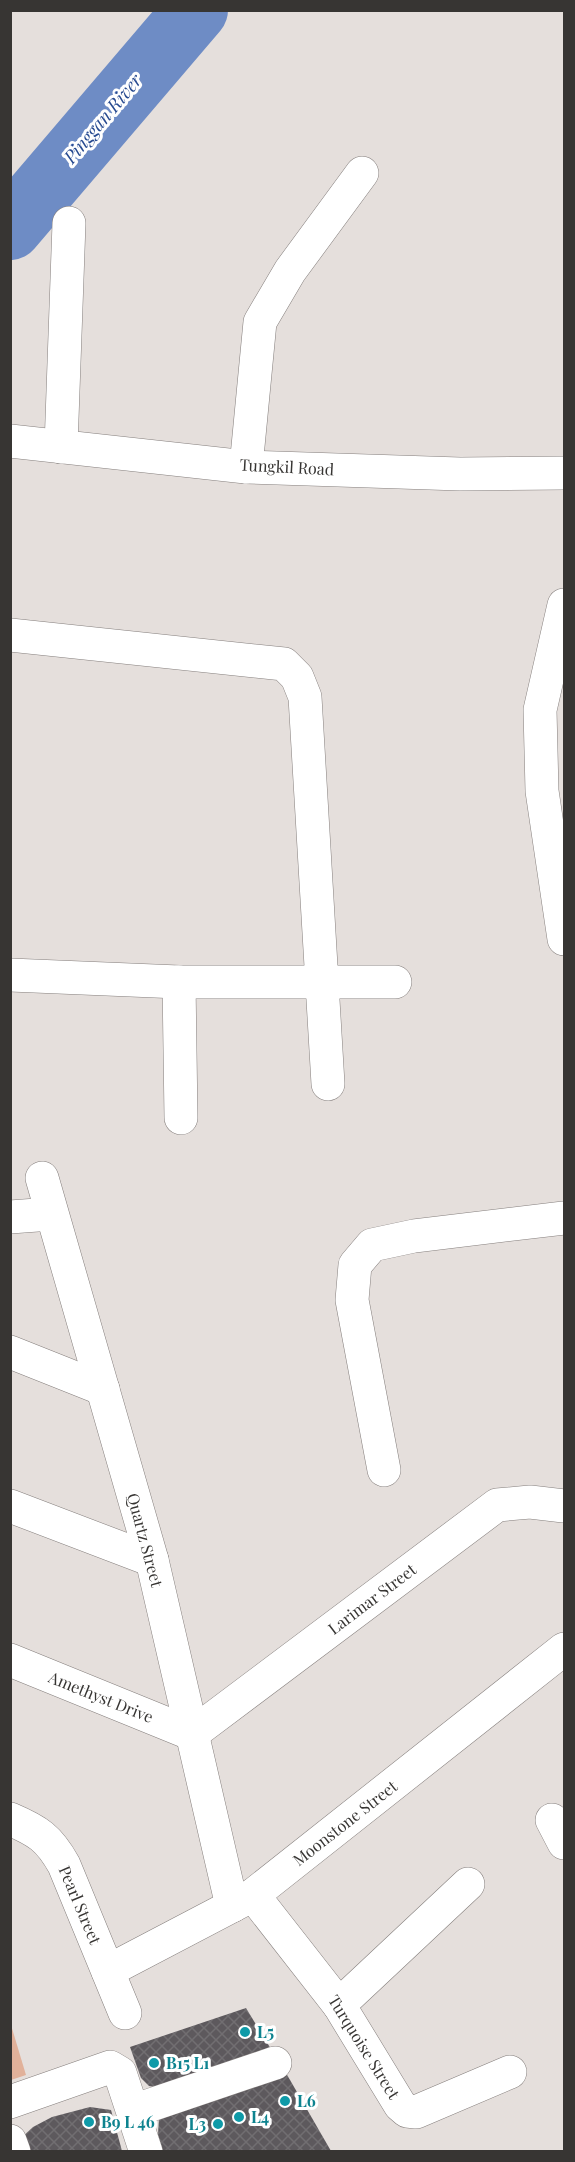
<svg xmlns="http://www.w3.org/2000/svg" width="575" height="2162" font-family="'Playfair Display',serif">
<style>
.green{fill:#e1b19a}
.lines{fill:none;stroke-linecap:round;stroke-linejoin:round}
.river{stroke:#6e8cc5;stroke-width:64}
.building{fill:url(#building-cross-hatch)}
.minor-casing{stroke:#857f7d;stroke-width:34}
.minor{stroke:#fff;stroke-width:33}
.culture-dot{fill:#0f9aa8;stroke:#fff;stroke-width:2}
.labels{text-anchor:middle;stroke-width:6;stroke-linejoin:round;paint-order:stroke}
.street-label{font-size:16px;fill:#373533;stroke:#fff}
.culture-label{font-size:16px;font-weight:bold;fill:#0d838f;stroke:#fff;text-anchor:start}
.water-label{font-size:18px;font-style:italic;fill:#274a90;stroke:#fff}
</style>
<defs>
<pattern id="building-cross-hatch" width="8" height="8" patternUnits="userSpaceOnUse" patternTransform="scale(1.5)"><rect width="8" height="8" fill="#5d595d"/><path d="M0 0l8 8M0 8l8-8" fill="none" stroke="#716e71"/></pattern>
</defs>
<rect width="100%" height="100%" fill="#e5dfdc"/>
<polygon class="green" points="11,2025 26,2075 11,2080 10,2080"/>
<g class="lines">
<polyline class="river" points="10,228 196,10"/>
</g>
<g class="building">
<polygon points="246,2008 271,2049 160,2088 149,2086 141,2078 130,2047"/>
<polygon points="286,2073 331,2151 163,2151 158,2135 159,2117"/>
<polygon points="90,2107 111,2110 122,2151 24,2151 20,2139 33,2127 52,2117"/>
</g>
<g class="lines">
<defs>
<g id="minor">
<polyline points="10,441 246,467 460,474 564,473"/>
<polyline points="61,447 69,223"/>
<polyline points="246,467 260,322 290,271 362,173"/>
<polyline points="564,605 540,710 542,791 564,939"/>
<polyline points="10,635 284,664 297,677 305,697 328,1084"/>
<polyline points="10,975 179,982 395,982"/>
<polyline points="179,982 181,1118"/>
<polyline points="42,1178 152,1560 232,1906"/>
<polyline points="10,1217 51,1214"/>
<polyline points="10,1352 103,1389"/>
<polyline points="384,1470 352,1300 355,1265 372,1245 414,1236 564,1218"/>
<polyline points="10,1506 152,1560"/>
<polyline points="10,1660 192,1734 497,1505 530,1502 564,1506"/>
<path d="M10,1819C38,1831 49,1838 64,1865L125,2013"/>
<polyline points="552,1820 564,1843"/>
<polyline points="253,1895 339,2005 400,2105 407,2111 416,2112 510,2072"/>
<polyline points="108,1971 253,1895 564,1649"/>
<polyline points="339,2005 468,1884"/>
<polyline points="10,2102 110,2067 120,2073 146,2152"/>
<polyline points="133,2111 275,2063"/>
<polyline points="10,2141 14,2152"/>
</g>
</defs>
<use href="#minor" class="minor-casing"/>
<use href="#minor" class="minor"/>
</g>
<g class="culture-dot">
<circle cx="245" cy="2032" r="6"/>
<circle cx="154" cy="2063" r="6"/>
<circle cx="285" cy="2101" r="6"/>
<circle cx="239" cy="2117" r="6"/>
<circle cx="89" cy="2122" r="6"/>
<circle cx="218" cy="2124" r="6"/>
</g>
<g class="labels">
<g class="street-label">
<text transform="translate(287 467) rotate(3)" y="6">Tungkil Road</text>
<text transform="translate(145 1540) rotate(75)" y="6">Quartz Street</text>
<text transform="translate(372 1599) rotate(-37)" y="6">Larimar Street</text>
<text transform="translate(101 1697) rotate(22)" y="6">Amethyst Drive</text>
<text transform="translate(345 1823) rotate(-38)" y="6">Moonstone Street</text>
<text transform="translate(80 1905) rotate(67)" y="6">Pearl Street</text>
<text transform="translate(364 2047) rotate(58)" y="6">Turquoise Street</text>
</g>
<g class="culture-label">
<text x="257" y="2038">L5</text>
<text x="166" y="2069">B15 L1</text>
<text x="297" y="2107">L6</text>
<text x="251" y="2123">L4</text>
<text x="101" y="2128">B9 L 46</text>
<text x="206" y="2130" text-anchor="end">L3</text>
</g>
<g class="water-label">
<text transform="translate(103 119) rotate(-50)" y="6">Pinggan River</text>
</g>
</g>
<rect width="575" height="2162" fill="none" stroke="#373533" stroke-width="24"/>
</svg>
